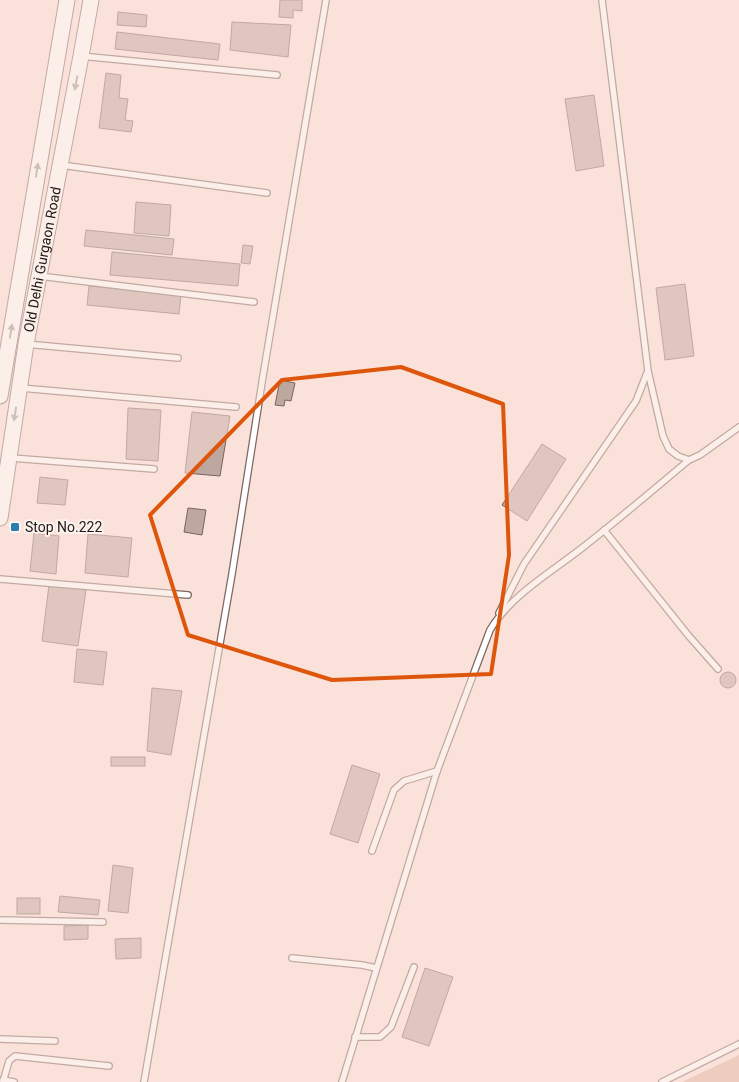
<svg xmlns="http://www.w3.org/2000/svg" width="739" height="1082" font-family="Roboto,sans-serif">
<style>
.green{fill:#e1b1a2}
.building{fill:#bea79f;stroke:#7a645d}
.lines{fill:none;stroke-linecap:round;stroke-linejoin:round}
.lane-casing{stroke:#7d6761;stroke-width:8}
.secondary-casing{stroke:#7d6761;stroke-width:17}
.lane{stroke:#fff;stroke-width:5.5}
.secondary{stroke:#fff;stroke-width:15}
.oneway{fill:#9b9896}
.marked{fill:none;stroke:#de560c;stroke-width:4;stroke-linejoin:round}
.poi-dot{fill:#287fae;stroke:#fcf2ee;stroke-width:2}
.labels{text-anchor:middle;stroke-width:4;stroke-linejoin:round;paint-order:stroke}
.street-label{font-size:14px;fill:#211916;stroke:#fcf2ee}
.poi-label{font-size:14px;fill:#211916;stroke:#fcf2ee;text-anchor:start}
</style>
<rect width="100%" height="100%" fill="#fae1d9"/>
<polygon class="green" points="739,1055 739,1082 682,1082"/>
<g class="building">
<polygon points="280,0 302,0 302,11 293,10 293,18 279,17"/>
<polygon points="118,12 147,15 146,27 117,25"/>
<polygon points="232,22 291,25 288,57 230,50"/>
<polygon points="117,32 220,44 218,60 115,49"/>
<polygon points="106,73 121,75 119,98 128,99 125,120 133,121 131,132 99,128"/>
<polygon points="594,95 604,166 576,171 565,99"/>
<polygon points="136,202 171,205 169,236 134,233"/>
<polygon points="86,230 174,239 172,255 84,246"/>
<polygon points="243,245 253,246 250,264 241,263"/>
<polygon points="112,252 240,264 238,286 110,275"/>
<polygon points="685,284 694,356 665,360 656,288"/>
<polygon points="89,286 181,295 179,314 87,305"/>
<polygon points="280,380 295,383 291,401 285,400 284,406 275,405"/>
<polygon points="128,408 161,410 158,461 126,459"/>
<polygon points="192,412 230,416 220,476 185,473"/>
<polygon points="542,444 566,459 527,521 502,505"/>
<polygon points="40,477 68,480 65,505 37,503"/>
<polygon points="188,508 206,510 202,535 184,532"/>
<polygon points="34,533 59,536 56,574 30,571"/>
<polygon points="88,534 132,538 128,577 85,573"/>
<polygon points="49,585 86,590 78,646 42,641"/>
<polygon points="77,649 107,652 103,685 74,682"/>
<circle cx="728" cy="680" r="8"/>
<polygon points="152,688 182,691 171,755 147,751"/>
<rect x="111" y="757" width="34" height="9"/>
<polygon points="352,765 380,774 358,843 330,834"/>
<polygon points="113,865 133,868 128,913 108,911"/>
<polygon points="60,896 100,900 98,915 58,912"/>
<rect x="17" y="898" width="23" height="16"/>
<polygon points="88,925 88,939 64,940 64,926"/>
<polygon points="141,938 141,958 116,959 115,939"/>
<polygon points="425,968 453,977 429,1046 402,1037"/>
</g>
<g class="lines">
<defs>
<g id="lane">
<polyline points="602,0 648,371 663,436 669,449 678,456 689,460 700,455 739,427"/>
<polyline points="81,56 277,75"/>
<polyline points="61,165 267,193"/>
<polyline points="39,276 254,302"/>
<polyline points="26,344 178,358"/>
<polyline points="21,388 236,407"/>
<polyline points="11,458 154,469"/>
<polyline points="604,530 688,635 718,669"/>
<polyline points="0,579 188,595"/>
<polyline points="499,613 524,564 636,401 647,373"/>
<polyline points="372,851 394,790 404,781 437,771"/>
<polyline points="0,920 103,922"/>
<polyline points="292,958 362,965 376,968"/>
<polyline points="355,1037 380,1037 391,1027 414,967"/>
<polyline points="0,1039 55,1041"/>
<polyline points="3,1080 14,1082"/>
<polyline points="3,1082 9,1061 15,1056 109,1066"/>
<polyline points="144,1082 232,574 263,376 326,0"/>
<path d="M342,1082L437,771L490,630C511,595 550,573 582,548C618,520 653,490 689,460"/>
<polyline points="662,1082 739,1044"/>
</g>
<g id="secondary">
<polyline points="0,396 67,0"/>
<path id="s1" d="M0,518L26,344L81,56L91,0"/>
</g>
</defs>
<use href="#lane" class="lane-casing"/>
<use href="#secondary" class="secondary-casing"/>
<use href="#lane" class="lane"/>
<use href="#secondary" class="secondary"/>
</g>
<defs><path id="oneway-solid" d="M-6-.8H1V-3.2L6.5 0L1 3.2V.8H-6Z" transform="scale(1.25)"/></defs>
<g class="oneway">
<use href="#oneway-solid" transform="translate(76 83) rotate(101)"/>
<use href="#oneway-solid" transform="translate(37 170) rotate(-81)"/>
<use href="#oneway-solid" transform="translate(11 331) rotate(-81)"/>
<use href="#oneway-solid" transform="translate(15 414) rotate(99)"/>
</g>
<path d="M0 0H739V1082H0ZM401,367L503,404L509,555L491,674L332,680L188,635L150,515L282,380Z" fill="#fae1d9" fill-opacity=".55" fill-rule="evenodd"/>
<path class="marked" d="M401,367L503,404L509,555L491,674L332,680L188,635L150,515L282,380Z"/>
<rect class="poi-dot" x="10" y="522" width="10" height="10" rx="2.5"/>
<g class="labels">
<g class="street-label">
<text dy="5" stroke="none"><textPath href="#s1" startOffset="262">Old Delhi Gurgaon Road</textPath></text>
</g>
<g class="poi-label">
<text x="25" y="532">Stop No.222</text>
</g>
</g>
</svg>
